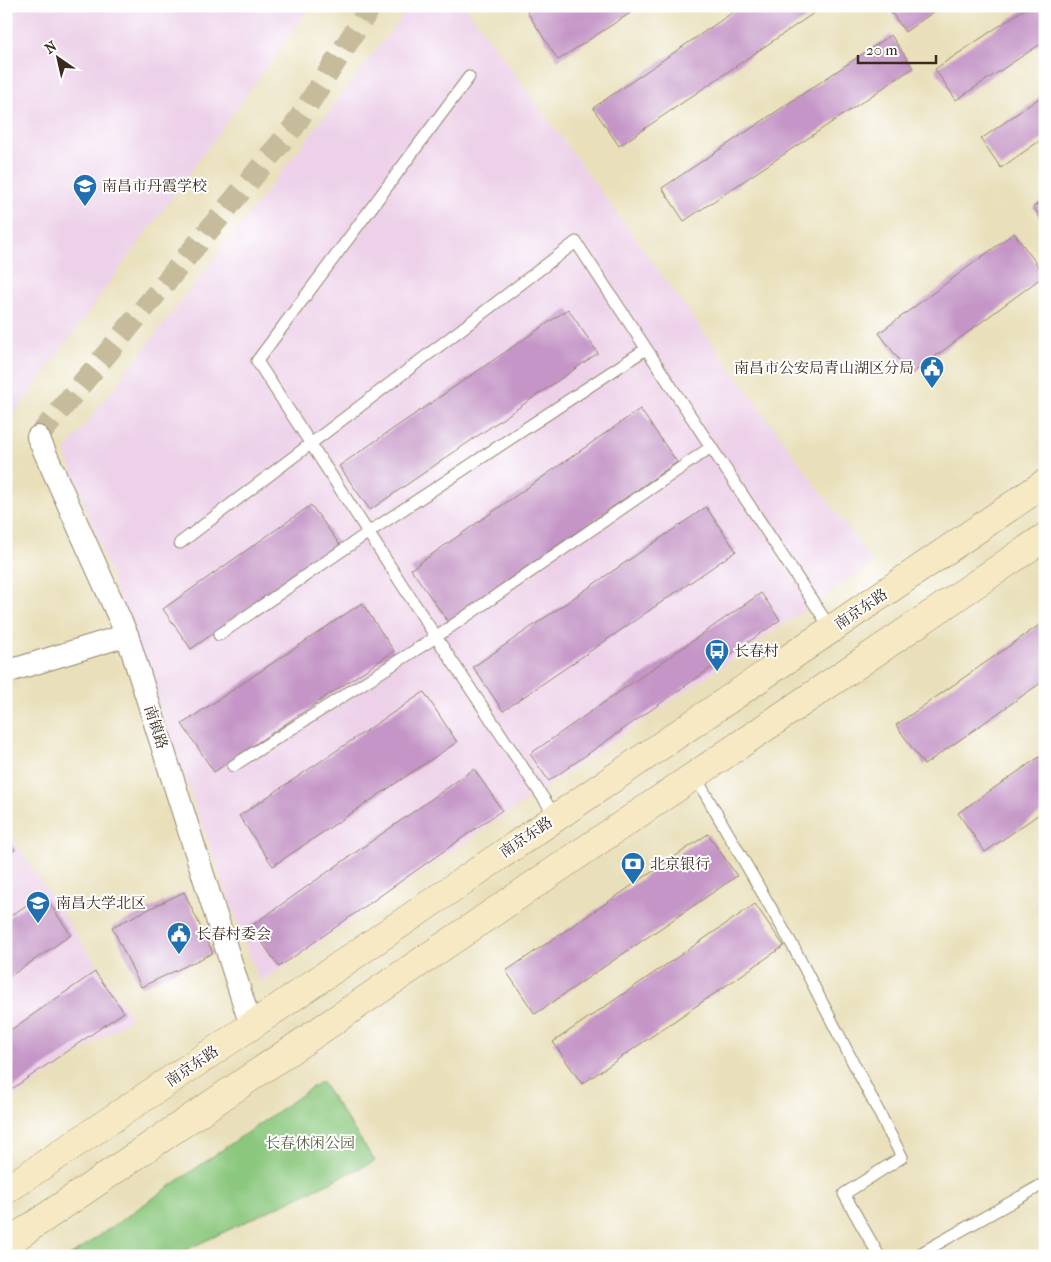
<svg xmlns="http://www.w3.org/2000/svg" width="1051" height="1262" font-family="'IM FELL French Canon','Noto Serif SC',serif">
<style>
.built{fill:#edd1e9}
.green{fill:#8bc87e;stroke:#63794e}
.building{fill:#c495c6}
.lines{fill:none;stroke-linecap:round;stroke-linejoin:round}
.street-tunnel{stroke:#c6bc9c;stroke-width:22;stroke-dasharray:22 11;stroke-linecap:butt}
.lane-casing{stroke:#92856c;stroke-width:13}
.street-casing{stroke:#92856c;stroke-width:24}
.secondary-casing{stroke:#92856c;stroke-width:29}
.lane{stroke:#fff;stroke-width:11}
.street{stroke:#fff;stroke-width:22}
.secondary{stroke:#f6e9c3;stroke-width:28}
.labels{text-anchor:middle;stroke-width:4;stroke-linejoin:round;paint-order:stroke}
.poi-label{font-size:15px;fill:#3b2a1e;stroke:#fff;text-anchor:start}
.street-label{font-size:15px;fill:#3b2a1e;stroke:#fff}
.park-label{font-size:15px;fill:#576140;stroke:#fff}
</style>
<rect width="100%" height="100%" fill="#fff"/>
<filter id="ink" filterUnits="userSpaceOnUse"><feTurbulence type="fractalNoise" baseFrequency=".02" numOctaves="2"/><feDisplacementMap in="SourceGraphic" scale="10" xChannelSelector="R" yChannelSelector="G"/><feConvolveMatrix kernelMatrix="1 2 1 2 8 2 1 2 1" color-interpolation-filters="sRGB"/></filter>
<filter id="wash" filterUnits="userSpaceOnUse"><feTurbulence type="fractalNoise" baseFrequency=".0096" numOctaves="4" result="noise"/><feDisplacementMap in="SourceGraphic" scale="20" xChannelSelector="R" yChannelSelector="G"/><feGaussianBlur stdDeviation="1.12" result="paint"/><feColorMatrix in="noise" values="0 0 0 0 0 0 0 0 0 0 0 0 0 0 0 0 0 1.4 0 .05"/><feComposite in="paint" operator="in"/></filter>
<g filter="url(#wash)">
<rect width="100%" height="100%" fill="#e9e0bb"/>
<g class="built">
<polygon points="6,6 311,6 18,409 6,417"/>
<polygon points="410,6 465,6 873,563 260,983 65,451"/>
<polygon points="6,829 132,1018 6,1103"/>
</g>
<polygon class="green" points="321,1081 375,1161 173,1256 70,1256"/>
<g id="blocks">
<g class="building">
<polygon points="537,6 641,6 558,60 527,12"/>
<polygon points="742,6 824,6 619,146 593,108"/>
<polygon points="887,6 942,6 905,32"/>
<polygon points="1029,6 1045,6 1045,41 956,100 935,69"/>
<polygon points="891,35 913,68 684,221 662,188"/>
<polygon points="1045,94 1045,137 1001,168 981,139"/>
<polygon points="1045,198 1045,224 1033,207"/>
<polygon points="1014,233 1045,275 910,375 879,333"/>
<polygon points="568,309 598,353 370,510 339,466"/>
<polygon points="640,409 677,462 448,622 411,569"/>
<polygon points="311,505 340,545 191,649 163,609"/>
<polygon points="706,507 736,551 503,711 473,667"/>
<polygon points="761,593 780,620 549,781 530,754"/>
<polygon points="362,603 394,651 214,772 182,724"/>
<polygon points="1045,621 1045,680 924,765 896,725"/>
<polygon points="424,692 457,742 273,866 239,816"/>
<polygon points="1045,753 1045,810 985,852 958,813"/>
<polygon points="474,769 502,810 279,967 251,926"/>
<polygon points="708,834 737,876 535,1014 506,971"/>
<polygon points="6,837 15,850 6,856"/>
<polygon points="184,892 213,953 141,987 112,927"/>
<polygon points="43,894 71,935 6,979 6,919"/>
<polygon points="755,904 784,946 582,1084 553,1042"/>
<polygon points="95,972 124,1012 6,1093 6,1033"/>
</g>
</g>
</g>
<g filter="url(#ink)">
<use href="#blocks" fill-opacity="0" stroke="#92856c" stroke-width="1"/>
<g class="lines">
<polyline class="street-tunnel" points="38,437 293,128 371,6"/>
<defs>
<g id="lane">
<polyline points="469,77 257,361 436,637 556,817"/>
<polyline points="180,543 576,242 831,629"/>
<polyline points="219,635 369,532 646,349"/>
<polyline points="233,766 436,637 711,447"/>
<polyline points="695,776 794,948 902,1157 844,1194 879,1256"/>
<polyline points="916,1256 1045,1183"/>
</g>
<g id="street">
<polyline points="38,437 127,635 251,1026"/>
<polyline points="6,672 127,635"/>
</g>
<g id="secondary">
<polyline points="6,1190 251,1026 1045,483"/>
<polyline points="6,1244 1045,537"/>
</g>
</defs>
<use href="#lane" class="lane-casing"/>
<use href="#street" class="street-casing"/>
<use href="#secondary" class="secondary-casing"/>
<use href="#lane" class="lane"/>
<use href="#street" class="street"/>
<use href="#secondary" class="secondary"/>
</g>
</g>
<defs>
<symbol id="school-pin" viewBox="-11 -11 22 30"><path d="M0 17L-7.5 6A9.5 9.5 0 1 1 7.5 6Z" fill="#1f6fb2" stroke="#fff"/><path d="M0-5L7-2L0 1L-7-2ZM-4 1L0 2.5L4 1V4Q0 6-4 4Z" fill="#fff"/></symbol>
<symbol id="civic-pin" viewBox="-11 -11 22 30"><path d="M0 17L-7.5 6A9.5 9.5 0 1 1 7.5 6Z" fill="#1f6fb2" stroke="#fff"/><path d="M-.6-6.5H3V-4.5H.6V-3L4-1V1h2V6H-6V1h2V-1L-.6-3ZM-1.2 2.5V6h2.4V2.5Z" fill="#fff"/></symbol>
<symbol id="bus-pin" viewBox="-11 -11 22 30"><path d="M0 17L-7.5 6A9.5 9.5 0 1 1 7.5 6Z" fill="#1f6fb2" stroke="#fff"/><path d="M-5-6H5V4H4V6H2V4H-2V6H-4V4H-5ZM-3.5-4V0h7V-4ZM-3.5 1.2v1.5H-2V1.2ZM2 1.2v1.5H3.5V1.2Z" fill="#fff"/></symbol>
<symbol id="bank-pin" viewBox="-11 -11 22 30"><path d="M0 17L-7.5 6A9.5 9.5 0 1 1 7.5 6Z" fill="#1f6fb2" stroke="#fff"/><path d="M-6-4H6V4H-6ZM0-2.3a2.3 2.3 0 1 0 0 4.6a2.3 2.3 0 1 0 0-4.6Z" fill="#fff"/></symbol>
<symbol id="university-pin" viewBox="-11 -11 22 30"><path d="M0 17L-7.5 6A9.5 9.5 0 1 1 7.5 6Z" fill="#1f6fb2" stroke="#fff"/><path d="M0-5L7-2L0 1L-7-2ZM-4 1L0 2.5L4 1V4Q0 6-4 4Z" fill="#fff"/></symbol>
</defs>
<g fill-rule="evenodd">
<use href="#school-pin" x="71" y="172" width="28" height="38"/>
<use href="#civic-pin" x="918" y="354" width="28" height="38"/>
<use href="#bus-pin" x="703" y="637" width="28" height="38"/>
<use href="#bank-pin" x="619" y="850" width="28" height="38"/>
<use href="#university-pin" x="24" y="889" width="28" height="38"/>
<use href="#civic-pin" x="165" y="920" width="28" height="38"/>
</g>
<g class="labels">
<g class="poi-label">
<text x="102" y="191">南昌市丹霞学校</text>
<text x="914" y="373" text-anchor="end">南昌市公安局青山湖区分局</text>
<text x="734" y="656">长春村</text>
<text x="650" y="869">北京银行</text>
<text x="56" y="908">南昌大学北区</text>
<text x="196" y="939">长春村委会</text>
</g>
<g class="street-label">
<text transform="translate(861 609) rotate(-34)" y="5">南京东路</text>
<text transform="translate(156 727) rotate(72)" y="5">南镇路</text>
<text transform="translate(526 837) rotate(-34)" y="5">南京东路</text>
<text transform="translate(192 1066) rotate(-34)" y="5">南京东路</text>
</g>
<g class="park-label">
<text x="310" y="1148">长春休闲公园</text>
</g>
</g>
<rect width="1051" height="1262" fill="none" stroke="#fff" stroke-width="25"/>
<g transform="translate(58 58) rotate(326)" stroke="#ffffff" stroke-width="4" paint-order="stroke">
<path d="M0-4L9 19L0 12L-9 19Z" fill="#3b2a1e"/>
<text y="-8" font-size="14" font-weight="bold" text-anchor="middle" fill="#3b2a1e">N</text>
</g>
<path d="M858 55v8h78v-8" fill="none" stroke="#3b2a1e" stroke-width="2.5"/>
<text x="866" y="55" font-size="15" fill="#3b2a1e" stroke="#ffffff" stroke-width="4" paint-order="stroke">20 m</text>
</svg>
